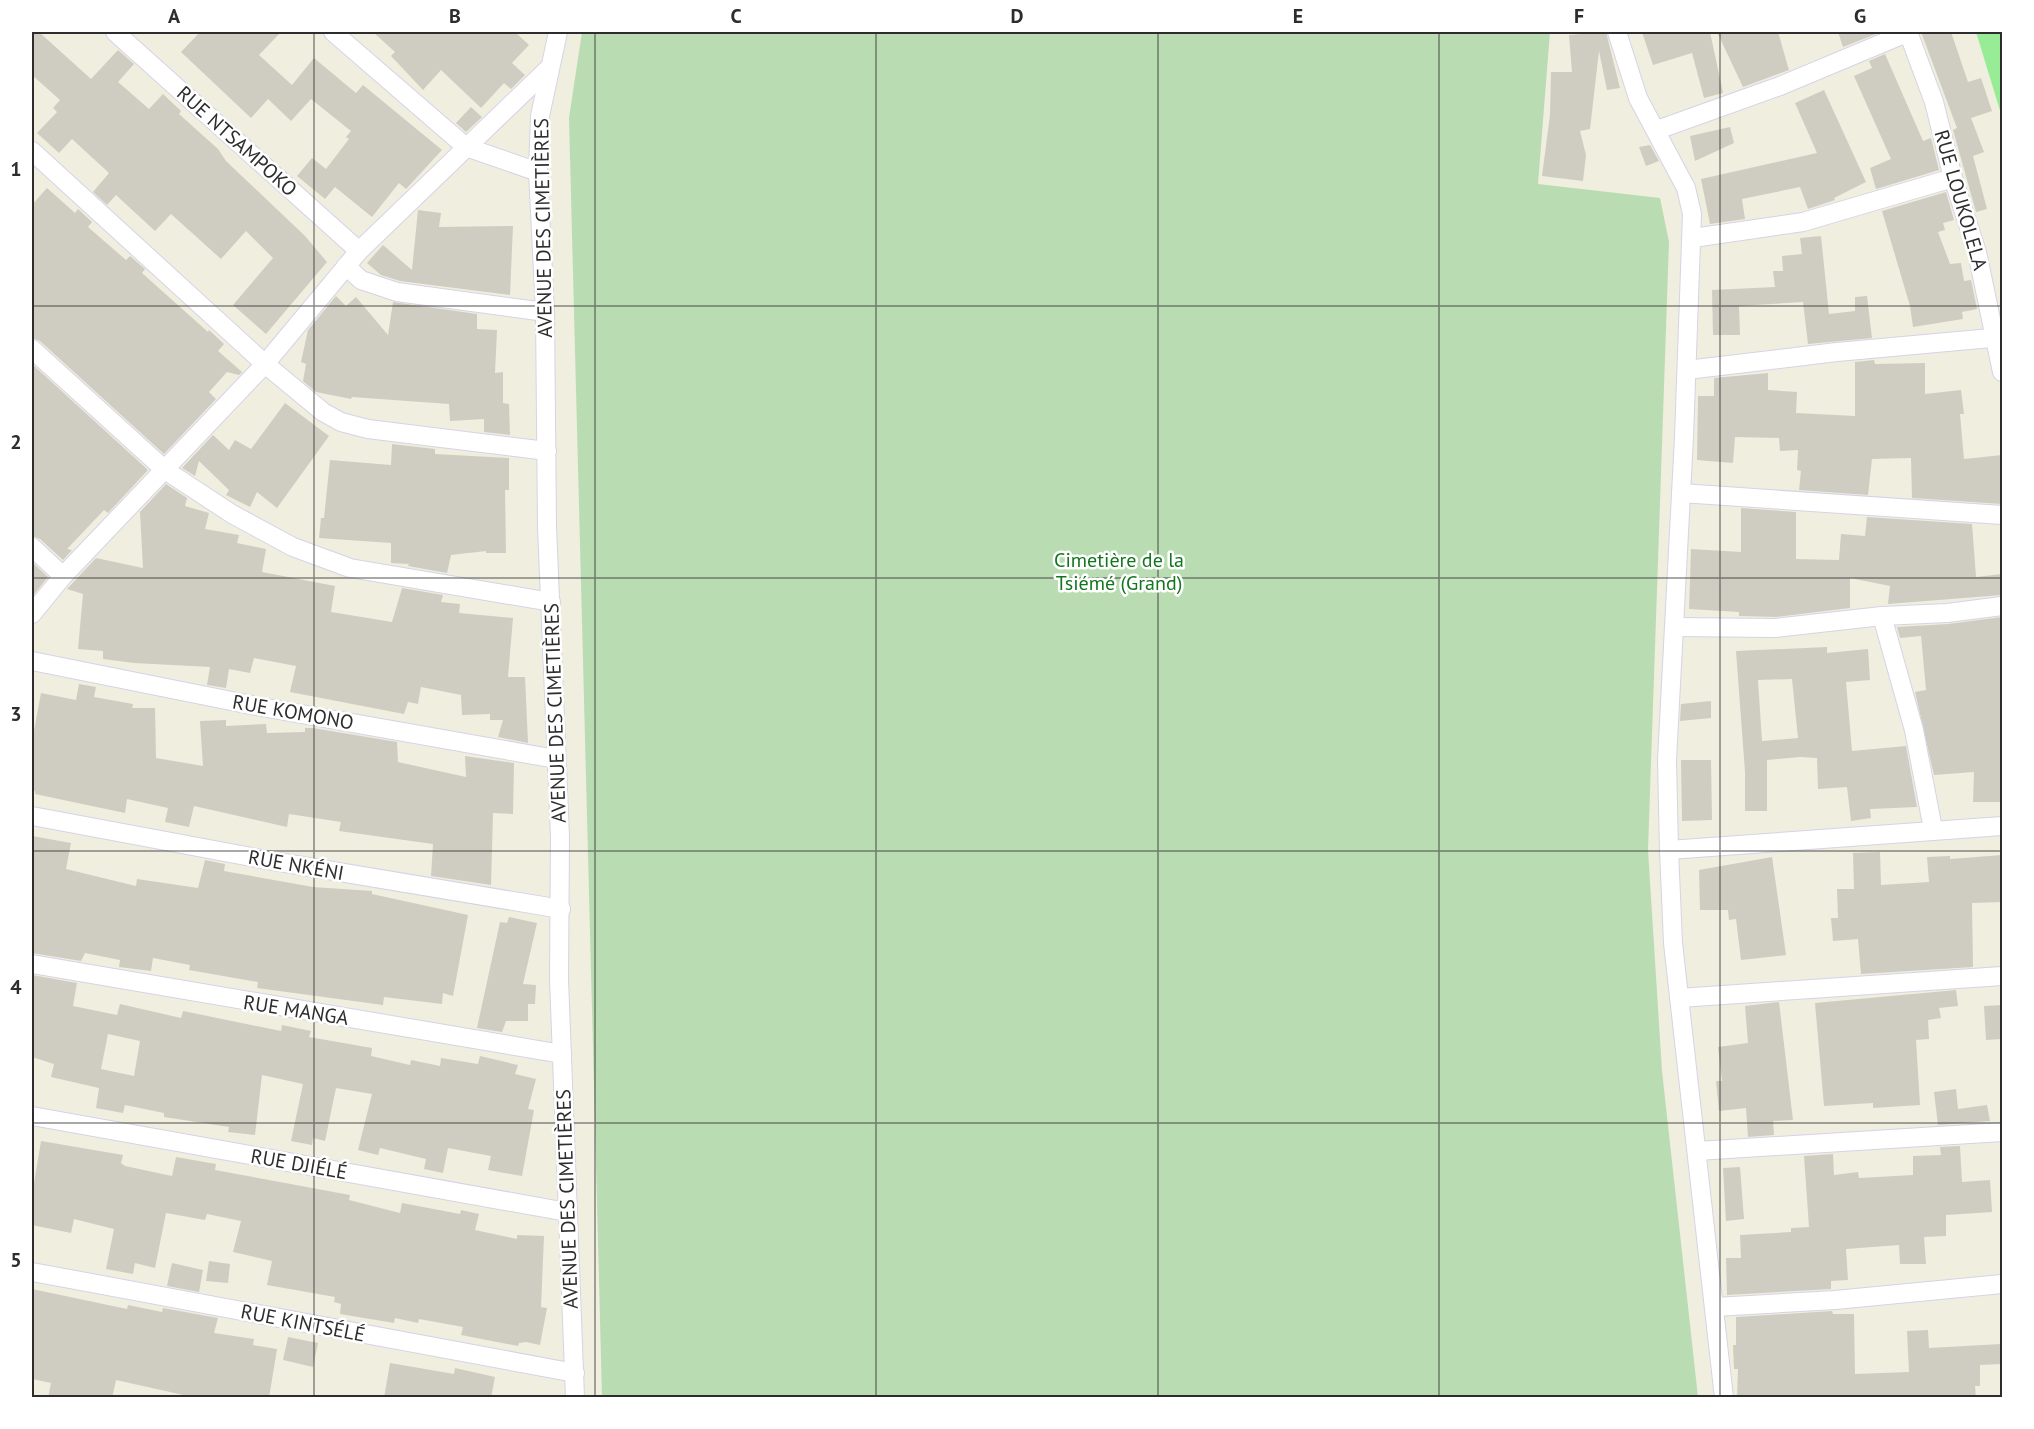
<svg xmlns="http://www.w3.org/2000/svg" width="2034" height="1429" font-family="'PT Sans',sans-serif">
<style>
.green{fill:#98ec95}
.cemetery{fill:#badcb3}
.building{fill:#cfcdc1;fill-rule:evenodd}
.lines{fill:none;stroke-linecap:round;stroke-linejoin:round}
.minor-casing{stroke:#d6d3e7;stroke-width:20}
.minor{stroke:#fff;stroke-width:18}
.grid{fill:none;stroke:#2d2d2d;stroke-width:1.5;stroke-opacity:0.55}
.labels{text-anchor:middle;stroke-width:5;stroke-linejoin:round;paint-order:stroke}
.street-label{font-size:20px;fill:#2d2d2d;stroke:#fff}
.park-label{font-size:20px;fill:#12751d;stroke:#fff}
.neatline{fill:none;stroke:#2d2d2d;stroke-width:2}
.grid-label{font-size:20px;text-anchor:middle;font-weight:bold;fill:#2d2d2d}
</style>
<rect width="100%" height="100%" fill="#f0eede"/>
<polygon class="green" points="1976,32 2002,32 2002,117"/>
<polygon class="cemetery" points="582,32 1550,32 1538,184 1660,198 1669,242 1648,850 1662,1071 1698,1397 602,1397 569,118"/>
<g class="building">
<polygon points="32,32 39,32 91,79 118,50 134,64 118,82 149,109 163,94 181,111 179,114 218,149 226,161 305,236 327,262 266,334 233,305 273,258 246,231 221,259 171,214 155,231 116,195 107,205 93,192 109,173 72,139 59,153 37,133 57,112 53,108 60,100 32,75"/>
<polygon points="200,32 281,32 259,55 292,85 314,58 356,93 363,85 442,150 406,189 399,183 372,217 335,187 325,199 297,176 312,158 326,169 349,139 346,137 351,131 311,99 291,121 268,99 251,118 181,52"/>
<polygon points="373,32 515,32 529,45 512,63 525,75 511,89 504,83 481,108 441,70 423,90 391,56 395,52"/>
<polygon points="1606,32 1620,88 1607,90 1599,51 1590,129 1580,131 1586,155 1583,181 1542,176 1550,115 1551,72 1572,72 1569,35"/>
<polygon points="1642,32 1710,32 1723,93 1704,98 1692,53 1653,65"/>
<polygon points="1717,32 1778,32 1789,70 1743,87"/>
<polygon points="1838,32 1875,32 1876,34 1843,47"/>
<polygon points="1921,32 1951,32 1968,82 1981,78 1992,111 1971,118 1984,152 1973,156 1987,209 1976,212 1953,130 1957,128"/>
<polygon points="1885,54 1923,141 1931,138 1939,170 1876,189 1870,168 1891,159 1854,76 1872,68 1869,61"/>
<polygon points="1824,90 1866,182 1834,198 1835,200 1808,209 1800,187 1742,199 1745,219 1710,224 1701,179 1817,153 1795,103"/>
<polygon points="471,107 482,117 466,132 456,123"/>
<polygon points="1730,127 1734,143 1695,161 1690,136"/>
<polygon points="1650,145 1659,161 1646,166 1639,147"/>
<polygon points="47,188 75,213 78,209 92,222 88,227 126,260 130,256 145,269 142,273 208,332 209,330 224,344 218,351 242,372 239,375 227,372 209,392 216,399 164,454 40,341 32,338 32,205"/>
<polygon points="1946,192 1954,220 1943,223 1945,230 1938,232 1950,264 1961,263 1964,281 1971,280 1977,309 1962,312 1963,319 1913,327 1910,306 1882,211"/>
<polygon points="418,210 441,213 439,227 513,226 510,295 400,281 381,275 367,263 383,245 412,270"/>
<polygon points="1821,236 1829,314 1855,311 1855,297 1867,296 1872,338 1808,344 1803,302 1739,306 1740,335 1713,335 1712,290 1775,287 1773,271 1783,271 1782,256 1802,254 1800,238"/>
<polygon points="336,296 346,306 356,297 388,335 393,302 477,314 477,329 497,330 495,373 503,372 503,403 509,404 510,435 484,432 484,419 450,421 449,404 352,397 351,399 316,392 303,381 306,364 301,362 308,330"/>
<polygon points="1874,360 1875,364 1925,363 1925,394 1961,390 1964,414 1960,414 1964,459 2002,455 2002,504 1912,498 1911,458 1872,459 1868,495 1799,490 1801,471 1797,470 1798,450 1780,451 1779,438 1735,437 1733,463 1697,460 1698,396 1714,396 1714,378 1768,373 1768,390 1797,392 1796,413 1855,416 1855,362"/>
<polygon points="32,364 148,470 108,513 104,510 67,549 72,550 63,560 40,539 32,536"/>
<polygon points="285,403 329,436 277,508 257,492 250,507 226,495 229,490 199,461 195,476 182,468 213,435 229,450 235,440 251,449"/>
<polygon points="392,444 435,449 435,454 509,458 509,490 505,490 506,553 486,553 486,551 451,555 447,573 408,566 409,564 391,563 391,543 319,538 321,518 324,518 330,460 391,465"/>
<polygon points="166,484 187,498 185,506 209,513 205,529 239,535 237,543 266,549 262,572 335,586 331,612 392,622 402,588 443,595 441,602 460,604 459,613 513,618 508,677 525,677 528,743 498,737 503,720 490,720 490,714 462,715 461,695 421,687 418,704 408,702 404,714 290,692 296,666 254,658 250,673 229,669 226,688 207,685 210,667 134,663 103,659 103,651 78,649 83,594 67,589 96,558 143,568 140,512"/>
<polygon points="1741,508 1796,512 1796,559 1839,560 1841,534 1865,536 1867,517 1972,524 1976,577 2002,574 2002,595 1888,604 1890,586 1850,578 1850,608 1776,617 1739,616 1739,612 1689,609 1691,549 1741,552"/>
<polygon points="32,562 48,577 32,597"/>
<polygon points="2002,617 2002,802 1973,802 1974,772 1934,775 1915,692 1926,690 1921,636 1900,638 1897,627 1948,624"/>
<path d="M1827,647V653L1868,649L1870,680L1846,682L1852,751L1906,746L1917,807L1870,809L1871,818L1851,821L1847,787L1818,789L1817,758L1800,757L1767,760V811H1745V772L1736,651ZM1792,679L1798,738L1762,741L1758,680Z"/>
<polygon points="79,684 96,687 94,697 133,704 132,708 155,708 156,758 203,766 200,721 226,720 226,726 266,724 267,733 305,732 305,728 313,728 397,742 398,762 466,777 465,756 514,763 513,814 493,813 491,885 431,876 433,844 339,831 341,822 289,814 287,827 194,806 189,827 165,822 168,808 127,799 125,813 35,794 35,791 32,790 32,741 41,693 76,700"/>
<polygon points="1711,701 1711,718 1680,721 1681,704"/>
<polygon points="1681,760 1711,760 1712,820 1682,821"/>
<polygon points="32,836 71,843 66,869 136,886 137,879 198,888 205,860 225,864 224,871 313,887 372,891 372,894 468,915 453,996 443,993 442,1004 384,997 383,1005 257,988 258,982 189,970 190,965 153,958 151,971 119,967 120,960 85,953 81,961 32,953"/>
<polygon points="1880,852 1881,885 1929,882 1927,857 1950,856 1950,859 2002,855 2002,902 1972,903 1973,967 1861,974 1858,939 1833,941 1831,918 1838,918 1837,889 1854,889 1853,853"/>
<polygon points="1772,857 1786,955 1741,960 1736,919 1729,920 1728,910 1700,910 1699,870"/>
<polygon points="509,917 537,923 523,984 536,985 535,1004 528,1004 528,1021 506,1021 502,1032 477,1028 500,922 507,923"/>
<path d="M32,975L77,983L73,1006L117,1015L120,1004L181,1018L183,1011L281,1031L282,1025L311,1031L309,1037L372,1048L371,1056L410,1065L411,1060L440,1066L441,1058L478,1064L480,1056L518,1065L515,1074L536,1079L528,1109L534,1110L522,1176L488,1170L491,1156L448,1148L443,1173L424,1169L426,1159L380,1148L378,1155L358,1150L372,1094L336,1088L325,1141L313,1138L312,1145L291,1141L303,1084L262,1075L255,1135L228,1132L229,1127L164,1117V1113L125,1105L123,1113L96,1108L99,1088L51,1077L54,1064L32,1057ZM108,1034L140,1041L134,1076L101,1069Z"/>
<polygon points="1956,990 1958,1006 1939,1008 1941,1018 1928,1020 1929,1039 1916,1040 1920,1105 1873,1108 1873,1103 1824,1106 1815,1003"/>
<polygon points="1779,1002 1793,1120 1773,1121 1774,1135 1748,1137 1746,1108 1719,1111 1716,1081 1722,1081 1718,1047 1748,1043 1745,1006"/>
<polygon points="2002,1005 2002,1039 1986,1040 1984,1006"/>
<polygon points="1956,1089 1958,1109 1987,1105 1990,1121 1938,1125 1934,1092"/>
<polygon points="41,1141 123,1155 121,1163 125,1166 172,1176 176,1157 216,1164 215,1170 350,1195 349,1200 400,1213 402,1203 460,1214 461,1210 479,1214 475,1230 517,1239 517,1235 544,1236 541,1307 547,1308 540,1345 526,1342 519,1343 518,1346 461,1335 463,1327 419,1319 418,1323 395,1318 394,1323 340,1314 341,1304 334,1302 335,1297 267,1285 272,1261 233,1252 241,1221 207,1214 205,1220 166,1213 155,1268 135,1263 133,1274 106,1269 114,1229 74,1219 71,1233 32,1225 32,1195"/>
<polygon points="1960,1146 1962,1182 1990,1180 1992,1212 1946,1215 1946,1236 1924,1237 1926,1264 1900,1264 1899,1245 1846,1249 1848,1280 1831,1281 1831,1289 1727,1295 1726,1258 1741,1258 1740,1235 1791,1232 1791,1228 1809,1227 1804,1156 1833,1154 1834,1175 1858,1172 1859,1178 1913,1175 1913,1156 1941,1155 1940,1147"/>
<polygon points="1740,1167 1744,1219 1726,1221 1723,1168"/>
<polygon points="209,1261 230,1264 228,1283 206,1281"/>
<polygon points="172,1263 203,1270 199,1292 167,1286"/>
<polygon points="32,1289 127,1309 128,1305 162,1312 163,1308 218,1318 214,1333 254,1339 253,1345 277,1349 269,1398 197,1398 116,1380 112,1398 48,1398 51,1383 32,1379"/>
<polygon points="1832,1311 1833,1314 1854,1314 1855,1374 1909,1372 1907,1331 1928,1330 1929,1348 2001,1344 2001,1364 1980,1365 1980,1386 1975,1386 1976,1398 1737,1398 1738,1369 1734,1369 1733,1345 1736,1345 1736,1317"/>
<polygon points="288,1337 318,1343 313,1367 283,1360"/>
<polygon points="390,1363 454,1374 455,1368 495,1377 491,1398 384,1398"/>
</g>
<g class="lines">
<defs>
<g id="minor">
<polyline points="115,32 359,251"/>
<polyline points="333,32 466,147 538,172"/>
<polyline points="558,32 540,116 538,172 545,312 547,527 560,837 559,979 575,1398"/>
<polyline points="1617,32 1638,98 1686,188 1692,214 1684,437 1667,760 1669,850 1673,943 1724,1398"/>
<polyline points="1908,32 1934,102 1953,178 1977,252 2002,372"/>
<polyline points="1657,130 1780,86 1909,32"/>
<polyline points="32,151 265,364 323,412 341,422 368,429 547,451"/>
<polyline points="1693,238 1803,222 1953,178"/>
<polyline points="346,266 361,280 397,292 545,312"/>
<polyline points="32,349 165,470 232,514 293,547 350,568 551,602"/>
<polyline points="1687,370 1837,352 2002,337"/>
<polyline points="1681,493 2002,515"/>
<polyline points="32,547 63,576"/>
<polyline points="32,614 63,576 265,364 359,251 548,69"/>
<polyline points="1882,616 1914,730 1933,829"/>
<polyline points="1674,627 1775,628 1882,616 1947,613 2002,606"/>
<polyline points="32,661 256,706 556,759"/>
<polyline points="32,816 267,860 561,909"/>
<polyline points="1669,850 2002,826"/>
<polyline points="32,964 562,1054"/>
<polyline points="1679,998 2002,976"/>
<polyline points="32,1116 567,1212"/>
<polyline points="1697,1151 2002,1132"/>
<polyline points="32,1272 575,1373"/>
<polyline points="1715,1307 1835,1300 2002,1284"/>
</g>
</defs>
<use href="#minor" class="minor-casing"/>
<use href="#minor" class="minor"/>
</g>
<path class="grid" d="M314,32V1398M595,32V1398M876,32V1398M1158,32V1398M1439,32V1398M1720,32V1398M32,306H2002M32,578H2002M32,851H2002M32,1123H2002"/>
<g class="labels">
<g class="street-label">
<text transform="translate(237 141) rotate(42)" y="7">RUE NTSAMPOKO</text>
<text transform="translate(1961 200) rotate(74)" y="7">RUE LOUKOLELA</text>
<text transform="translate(543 228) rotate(-91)" y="7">AVENUE DES CIMETIÈRES</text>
<text transform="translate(293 712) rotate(10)" y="7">RUE KOMONO</text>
<text transform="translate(555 713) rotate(-92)" y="7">AVENUE DES CIMETIÈRES</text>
<text transform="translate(296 865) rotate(10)" y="7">RUE NKÉNI</text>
<text transform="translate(296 1010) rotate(9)" y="7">RUE MANGA</text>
<text transform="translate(299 1164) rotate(10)" y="7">RUE DJIÉLÉ</text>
<text transform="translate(567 1199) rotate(-92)" y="7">AVENUE DES CIMETIÈRES</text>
<text transform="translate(303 1323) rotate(11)" y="7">RUE KINTSÉLÉ</text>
</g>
<g class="park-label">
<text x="1119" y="567">Cimetière de la<tspan x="1119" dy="23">Tsiémé (Grand)</tspan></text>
</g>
</g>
<rect width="2034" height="1429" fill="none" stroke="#ffffff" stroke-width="66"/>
<rect x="33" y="33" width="1968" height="1363" class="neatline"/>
<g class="grid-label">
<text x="174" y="23">A</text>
<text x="455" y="23">B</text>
<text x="736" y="23">C</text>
<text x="1017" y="23">D</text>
<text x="1298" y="23">E</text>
<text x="1579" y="23">F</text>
<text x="1860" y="23">G</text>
<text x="16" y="176">1</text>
<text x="16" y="449">2</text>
<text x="16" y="721">3</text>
<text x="16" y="994">4</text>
<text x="16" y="1267">5</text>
</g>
</svg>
